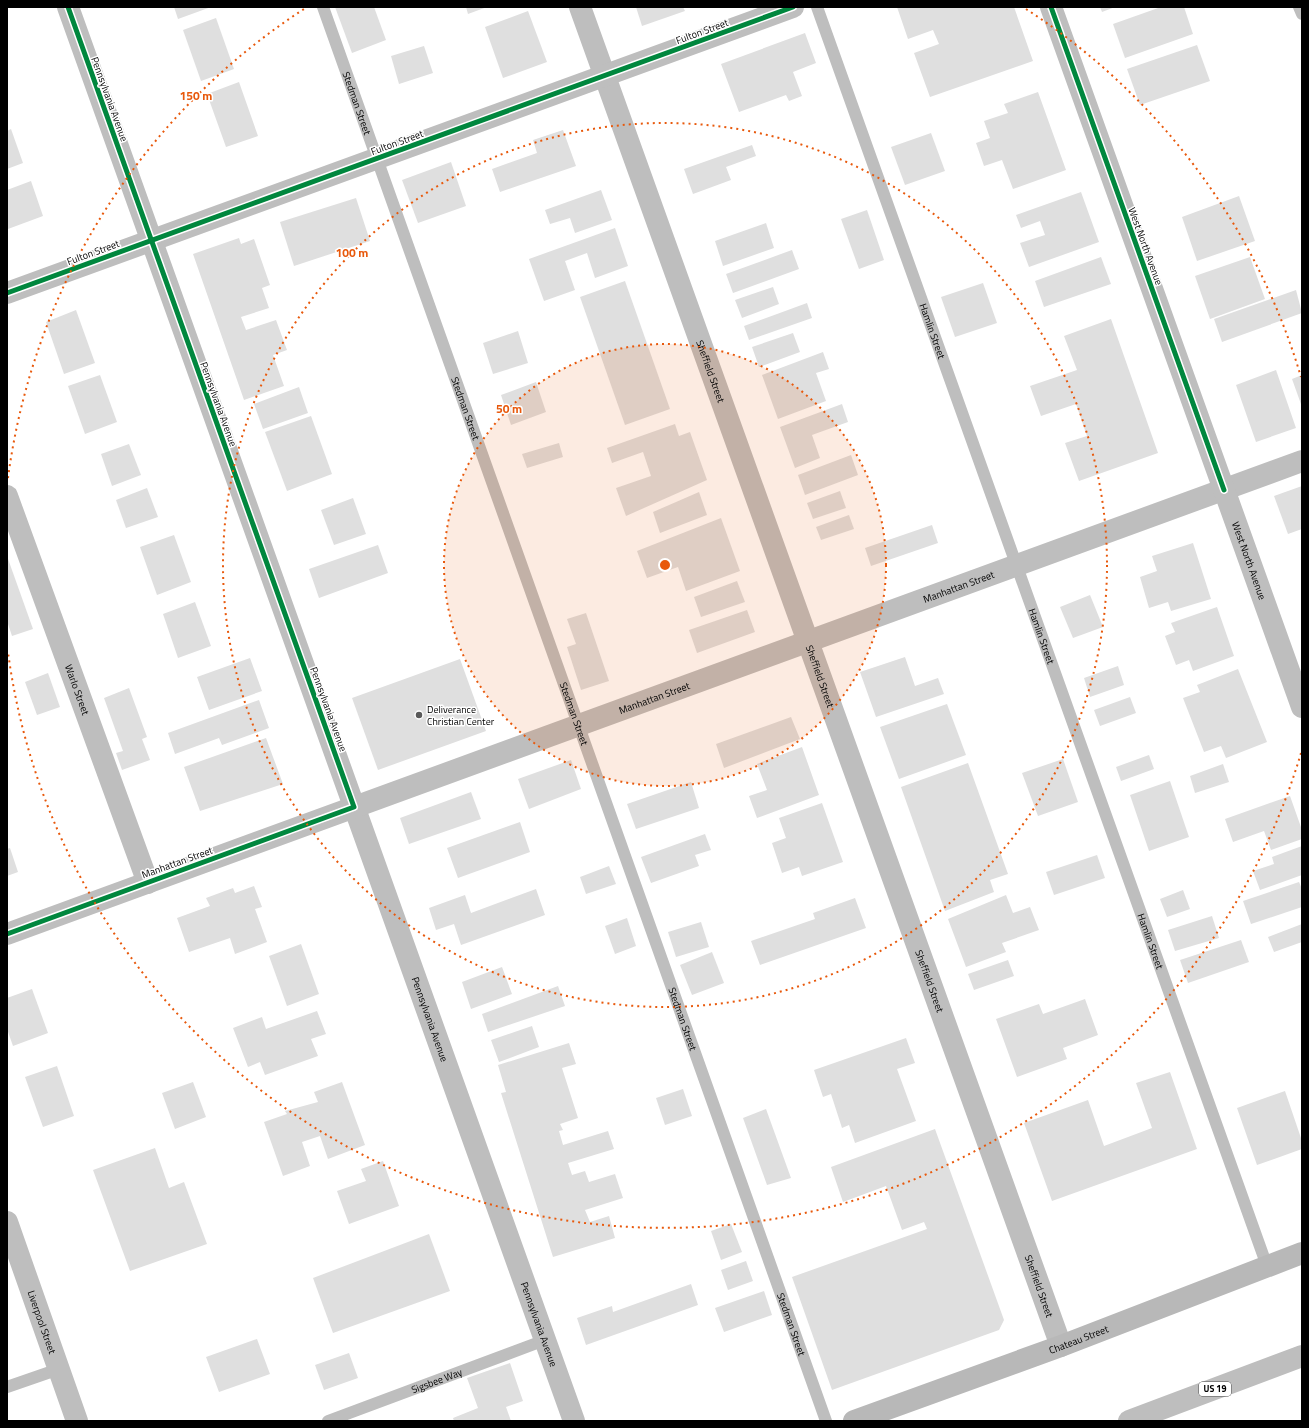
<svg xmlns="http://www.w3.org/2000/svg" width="1309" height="1428" font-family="'Titillium Web',sans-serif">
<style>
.building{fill:#dfdfdf}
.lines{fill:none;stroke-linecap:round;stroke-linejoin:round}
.service{stroke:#bebebe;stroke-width:12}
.minor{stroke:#bebebe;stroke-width:22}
.tertiary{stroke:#bebebe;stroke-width:22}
.secondary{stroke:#b8b8b8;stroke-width:22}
.motorway{stroke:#bebebe;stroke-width:22}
.cycleway-casing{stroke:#fff;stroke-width:8}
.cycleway{stroke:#00873e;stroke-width:5}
.ring{fill:none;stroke:#e8590c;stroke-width:2;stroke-dasharray:2 4}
.poi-dot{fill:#595959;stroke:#fff;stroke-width:1.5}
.labels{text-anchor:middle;stroke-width:3;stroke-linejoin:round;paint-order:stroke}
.shield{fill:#fff;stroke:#4c4c4c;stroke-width:1}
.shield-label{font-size:9px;font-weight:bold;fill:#000}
.street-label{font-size:10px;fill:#000;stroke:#fff}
.poi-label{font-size:10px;fill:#000;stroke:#fff;text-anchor:start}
.centre{fill:#e8590c;stroke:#fff;stroke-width:2}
.ring-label{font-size:12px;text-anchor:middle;font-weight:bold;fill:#e8590c;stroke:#fff;stroke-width:3;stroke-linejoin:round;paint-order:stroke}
</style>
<rect width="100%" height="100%" fill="#fff"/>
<g class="building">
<polygon points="174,7 211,7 178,19"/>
<polygon points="335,7 374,7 386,40 352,53"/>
<polygon points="466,7 487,7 468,14"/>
<polygon points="636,7 683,7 685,11 642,26"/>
<polygon points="897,7 1014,7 1033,61 930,97 914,53 939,44 933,30 908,39"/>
<polygon points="1100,7 1115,7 1102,12"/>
<polygon points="1161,7 1184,7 1193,34 1125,58 1113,24"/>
<polygon points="528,11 547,62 503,78 485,27"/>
<polygon points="216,18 234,69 201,81 183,30"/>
<polygon points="805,33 816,63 793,72 802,96 789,101 786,95 739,112 721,64"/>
<polygon points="1197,45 1210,81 1140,105 1127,69"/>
<polygon points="424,46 433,73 399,84 391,56"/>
<polygon points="239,82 258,136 226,147 207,94"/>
<polygon points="1038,92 1066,170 1013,189 1002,160 984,166 976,143 990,138 984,121 1008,113 1004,104"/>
<polygon points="11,129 23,163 7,169 7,131"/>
<polygon points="563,130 576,166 500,192 492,169 537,153 533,140"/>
<polygon points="931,133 945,171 905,185 891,147"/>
<polygon points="752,145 756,156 726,167 731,180 693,194 684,169"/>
<polygon points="451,162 466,206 418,223 402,180"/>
<polygon points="31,181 43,216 8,229 7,190"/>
<polygon points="601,190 612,220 575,233 570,218 550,224 545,210"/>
<polygon points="1081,192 1099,242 1029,267 1020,243 1045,235 1040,221 1021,228 1016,215"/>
<polygon points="1239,196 1255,241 1197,261 1182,217"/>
<polygon points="356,198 370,241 294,266 280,222"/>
<polygon points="867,210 884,260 859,269 841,219"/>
<polygon points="766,223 774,248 723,266 715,241"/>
<polygon points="615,228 628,266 595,278 587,253 565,261 575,290 544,301 529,259"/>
<polygon points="239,238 241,244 254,239 270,285 262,288 269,308 241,317 246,330 276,320 287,350 273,355 284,386 244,400 193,254"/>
<polygon points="792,250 799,269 733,293 726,274"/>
<polygon points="1101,257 1111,284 1044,307 1035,281"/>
<polygon points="1250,257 1265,299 1210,319 1195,276"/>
<polygon points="625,281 670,409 625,425 580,297"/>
<polygon points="983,283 997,323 955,337 941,297"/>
<polygon points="773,287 779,304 742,318 735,300"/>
<polygon points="1296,290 1302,313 1222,342 1214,319"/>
<polygon points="807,303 812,318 749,340 744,326"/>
<polygon points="76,310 95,363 64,374 46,322"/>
<polygon points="1111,319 1158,453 1079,481 1065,443 1087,436 1076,404 1041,416 1030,386 1077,370 1064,336"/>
<polygon points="518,331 528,363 493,374 483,343"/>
<polygon points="793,333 800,352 759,367 752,347"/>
<polygon points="823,352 829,369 816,373 826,401 778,419 762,375"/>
<polygon points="1276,370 1296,428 1256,442 1236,385"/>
<polygon points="100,375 117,422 85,434 68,386"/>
<polygon points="1302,375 1302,407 1292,379"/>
<polygon points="536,382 546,412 511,425 501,395"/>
<polygon points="299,387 308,413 263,429 254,404"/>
<polygon points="842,404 848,422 812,435 820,458 795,468 780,427"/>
<polygon points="311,416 332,474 287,491 265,432"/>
<polygon points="675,424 679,436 690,432 707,480 626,516 616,488 651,476 643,452 612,463 607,448"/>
<polygon points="559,443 563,457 527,468 522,454"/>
<polygon points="129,444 141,475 112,486 101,454"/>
<polygon points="851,455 858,475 805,495 798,475"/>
<polygon points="1302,486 1302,529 1288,534 1274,496"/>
<polygon points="147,488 158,517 126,528 116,500"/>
<polygon points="840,491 846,508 813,519 807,503"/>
<polygon points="699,492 707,515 660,533 653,512"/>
<polygon points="353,498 366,534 334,545 321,510"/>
<polygon points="849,515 854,529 821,540 816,527"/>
<polygon points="721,518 740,571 686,591 678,567 647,578 637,551"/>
<polygon points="932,525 938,543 871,566 865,548"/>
<polygon points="174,535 191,582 157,595 140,547"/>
<polygon points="1193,543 1211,599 1171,611 1168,602 1149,608 1140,577 1157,571 1152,556"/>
<polygon points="378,545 388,573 319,598 309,569"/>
<polygon points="7,556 33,629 12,636 7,621"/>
<polygon points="737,581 745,602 701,617 694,597"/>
<polygon points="1090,595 1103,627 1073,638 1060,607"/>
<polygon points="195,602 211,646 178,658 163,614"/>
<polygon points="1217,607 1234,656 1193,671 1189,660 1176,665 1165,636 1175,632 1171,623"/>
<polygon points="747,610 755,632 697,653 689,630"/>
<polygon points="586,613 609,681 581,690 567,647 576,644 567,619"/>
<polygon points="905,657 915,686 938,678 944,694 876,717 860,672"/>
<polygon points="250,658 262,691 209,710 197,677"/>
<polygon points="460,659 486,731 378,770 352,698"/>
<polygon points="1118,666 1124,685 1090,697 1084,678"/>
<polygon points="1238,669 1267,742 1226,758 1221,746 1204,752 1183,698 1200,692 1197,685"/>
<polygon points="48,673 60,707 37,715 25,682"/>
<polygon points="129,688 147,737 142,739 150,760 122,770 116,753 123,751 104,698"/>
<polygon points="1130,697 1136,713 1100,726 1094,710"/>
<polygon points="259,700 269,728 222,745 219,738 175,754 168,733"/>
<polygon points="947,704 966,755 899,779 880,727"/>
<polygon points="791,717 800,739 724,768 716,744"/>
<polygon points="266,738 283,784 200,811 184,767"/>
<polygon points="802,747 819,795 757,818 749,796 767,790 757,764"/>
<polygon points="1149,755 1154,769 1121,781 1116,767"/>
<polygon points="1063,759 1078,802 1038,816 1022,773"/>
<polygon points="571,760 581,789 529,809 518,779"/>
<polygon points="968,763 1008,874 990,880 994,892 945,911 901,787"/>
<polygon points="1223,764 1229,782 1195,793 1190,776"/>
<polygon points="1170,781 1189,837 1149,851 1130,795"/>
<polygon points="691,782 699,808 636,829 627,804"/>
<polygon points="471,792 481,819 409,844 400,818"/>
<polygon points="1290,796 1302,830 1302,839 1271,850 1264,831 1233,842 1225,819"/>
<polygon points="822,803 843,862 802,876 799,867 782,873 772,843 786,838 779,818"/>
<polygon points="520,822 530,852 458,878 447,848"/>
<polygon points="705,834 711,850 695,855 699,866 651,883 641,857"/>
<polygon points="1302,846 1302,875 1260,890 1253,871 1274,864 1272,857"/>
<polygon points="10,848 18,872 7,876 7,849"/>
<polygon points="1097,855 1105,878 1054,895 1046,872"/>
<polygon points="609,866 616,884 586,894 580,877"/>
<polygon points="1299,882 1302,889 1302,907 1251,924 1243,901"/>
<polygon points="254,886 262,907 255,909 267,942 235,954 230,938 189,952 177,918 210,906 206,898 233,888 235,893"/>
<polygon points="536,889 545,915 461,945 454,924 436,930 429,908 465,895 471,913"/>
<polygon points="1183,890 1190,909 1167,917 1160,899"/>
<polygon points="1006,895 1013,913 1030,907 1039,930 1002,943 1006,952 966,967 948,919"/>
<polygon points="855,898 866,928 760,965 751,941 815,919 813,913"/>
<polygon points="1212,916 1219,938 1175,951 1168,930"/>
<polygon points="627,918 636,946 615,954 605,926"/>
<polygon points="701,922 709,947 676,957 668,932"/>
<polygon points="1302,924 1302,942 1274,952 1268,937"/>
<polygon points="1241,940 1249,962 1188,983 1180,960"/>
<polygon points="301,944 319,994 287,1006 269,956"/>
<polygon points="712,952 724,983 692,995 680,965"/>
<polygon points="1008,960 1014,976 974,990 968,974"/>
<polygon points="502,967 512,994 471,1009 462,982"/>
<polygon points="558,986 565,1006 488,1032 482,1014"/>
<polygon points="32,989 48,1033 13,1046 7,1029 7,998"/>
<polygon points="1085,999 1098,1035 1063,1048 1067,1059 1017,1077 996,1019 1039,1004 1043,1014"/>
<polygon points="317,1011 326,1034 311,1039 318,1056 265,1075 260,1062 248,1067 233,1028 262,1017 266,1029"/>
<polygon points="532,1026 539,1047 499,1062 491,1040"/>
<polygon points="906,1038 915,1063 897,1069 916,1121 855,1143 849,1125 842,1128 831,1094 823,1097 814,1070"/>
<polygon points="569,1043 576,1064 562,1068 578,1118 560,1124 563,1130 559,1131 563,1145 608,1131 614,1149 568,1163 572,1175 585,1171 589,1182 615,1174 623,1198 585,1210 590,1222 609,1216 615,1238 553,1257 501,1093 506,1092 498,1065"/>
<polygon points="57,1066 74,1116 43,1127 25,1077"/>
<polygon points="1170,1072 1197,1149 1052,1201 1024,1123 1088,1100 1104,1146 1152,1128 1136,1083"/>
<polygon points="193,1082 206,1117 175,1129 162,1093"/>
<polygon points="342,1082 365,1145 328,1159 320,1136 302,1142 310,1166 283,1176 264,1122 287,1114 285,1111 318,1102 314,1092"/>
<polygon points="683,1089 692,1116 665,1125 656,1098"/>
<polygon points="1285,1091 1302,1141 1302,1149 1257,1165 1237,1108"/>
<polygon points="766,1109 791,1178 767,1185 743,1118"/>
<polygon points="935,1129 1004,1320 999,1330 832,1390 792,1277 927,1229 924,1222 902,1230 886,1186 843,1202 831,1167"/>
<polygon points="155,1148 169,1188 184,1182 207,1244 130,1271 93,1170"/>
<polygon points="383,1161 399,1206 349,1224 337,1191 366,1181 361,1169"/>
<polygon points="731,1224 742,1252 721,1260 711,1231"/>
<polygon points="429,1234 450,1291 333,1333 313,1278"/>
<polygon points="746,1261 753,1281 728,1290 721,1270"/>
<polygon points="691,1284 698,1305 586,1345 577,1318 612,1306 613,1312"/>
<polygon points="764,1291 772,1315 724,1332 715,1308"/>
<polygon points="257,1339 270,1374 219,1392 206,1357"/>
<polygon points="349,1353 358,1378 324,1390 315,1365"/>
<polygon points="510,1363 523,1401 506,1407 511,1421 454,1421 453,1418 478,1408 467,1378"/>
</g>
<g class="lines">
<g class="service">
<path id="s1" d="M323,7L826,1421"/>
<path id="s2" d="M817,7L1267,1266"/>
<polyline points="1299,7 1302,14"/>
<polyline points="7,1387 59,1369"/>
<path id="s3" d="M328,1421L545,1340"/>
</g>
<g class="minor">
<path id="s4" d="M68,7L574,1421"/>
<path id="s5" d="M580,7L1061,1346"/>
<polyline points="7,293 793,7"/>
<path id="s6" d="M7,496L148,883"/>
<path id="s7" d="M7,934L1302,461"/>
<path id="s8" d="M7,1222L77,1421"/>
</g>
<path class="tertiary" id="s9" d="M1051,7L1302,707"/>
<path class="secondary" id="s10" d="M854,1421L1061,1346L1302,1253"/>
<polyline class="motorway" points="1129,1421 1302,1356"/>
<defs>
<g id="cycleway">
<polyline points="1051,7 1224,490"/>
<polyline points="7,293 793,7"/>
<polyline points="7,934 354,807 68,7"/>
</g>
</defs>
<use href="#cycleway" class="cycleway-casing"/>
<use href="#cycleway" class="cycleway"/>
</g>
<circle cx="665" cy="565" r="221" fill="#e8590c" fill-opacity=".12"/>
<g class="ring">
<circle cx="665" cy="565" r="221"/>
<circle cx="665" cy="565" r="442"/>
<path d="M1301 753A663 663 0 0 1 8 652M8 478A663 663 0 0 1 304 9M1026 9A663 663 0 0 1 1301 377"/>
</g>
<circle class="poi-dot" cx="419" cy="715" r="4"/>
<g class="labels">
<rect class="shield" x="1199" y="1382" width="32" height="14" rx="3"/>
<g class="shield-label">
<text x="1215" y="1392">US 19</text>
</g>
<g class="street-label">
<text transform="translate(702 31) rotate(-20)" y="4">Fulton Street</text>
<text transform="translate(110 99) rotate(70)" y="4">Pennsylvania Avenue</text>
<text dy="4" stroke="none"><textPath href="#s1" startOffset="102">Stedman Street</textPath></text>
<text transform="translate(397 142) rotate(-20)" y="4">Fulton Street</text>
<text transform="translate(1146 246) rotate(70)" y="4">West North Avenue</text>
<text transform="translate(93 252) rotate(-20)" y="4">Fulton Street</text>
<text dy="4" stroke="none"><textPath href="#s2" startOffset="344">Hamlin Street</textPath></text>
<text dy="4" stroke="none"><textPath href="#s5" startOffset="387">Sheffield Street</textPath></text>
<text transform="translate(219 404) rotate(70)" y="4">Pennsylvania Avenue</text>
<text dy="4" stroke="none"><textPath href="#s1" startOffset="426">Stedman Street</textPath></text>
<text dy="4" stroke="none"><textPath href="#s9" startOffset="588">West North Avenue</textPath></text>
<text dy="4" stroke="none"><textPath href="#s7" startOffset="1013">Manhattan Street</textPath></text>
<text dy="4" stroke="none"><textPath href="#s2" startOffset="668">Hamlin Street</textPath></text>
<text dy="4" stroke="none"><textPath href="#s5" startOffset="711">Sheffield Street</textPath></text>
<text dy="4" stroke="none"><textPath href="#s6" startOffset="206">Warlo Street</textPath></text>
<text dy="4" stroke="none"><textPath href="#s7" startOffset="689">Manhattan Street</textPath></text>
<text transform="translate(329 709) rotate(70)" y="4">Pennsylvania Avenue</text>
<text dy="4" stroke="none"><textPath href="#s1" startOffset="750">Stedman Street</textPath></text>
<text transform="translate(177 862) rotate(-20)" y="4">Manhattan Street</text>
<text dy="4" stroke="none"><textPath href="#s2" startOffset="992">Hamlin Street</textPath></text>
<text dy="4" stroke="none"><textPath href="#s5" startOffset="1035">Sheffield Street</textPath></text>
<text dy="4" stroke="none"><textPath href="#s4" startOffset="1075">Pennsylvania Avenue</textPath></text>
<text dy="4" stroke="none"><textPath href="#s1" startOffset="1074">Stedman Street</textPath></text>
<text dy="4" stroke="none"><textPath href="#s5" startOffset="1359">Sheffield Street</textPath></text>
<text dy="4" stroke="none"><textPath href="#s8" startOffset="106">Liverpool Street</textPath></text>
<text dy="4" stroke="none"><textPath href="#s4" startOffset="1399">Pennsylvania Avenue</textPath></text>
<text dy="4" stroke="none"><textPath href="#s1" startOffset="1398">Stedman Street</textPath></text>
<text dy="4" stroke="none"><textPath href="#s10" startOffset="239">Chateau Street</textPath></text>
<text dy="4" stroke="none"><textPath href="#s3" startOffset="116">Sigsbee Way</textPath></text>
</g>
<g class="poi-label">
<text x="427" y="713">Deliverance<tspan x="427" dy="12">Christian Center</tspan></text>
</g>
</g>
<circle cx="665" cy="565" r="6" class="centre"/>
<g class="ring-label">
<text x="196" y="100">150 m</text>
<text x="352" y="257">100 m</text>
<text x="509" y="413">50 m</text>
</g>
<rect width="1309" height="1428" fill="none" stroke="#000000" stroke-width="16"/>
</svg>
